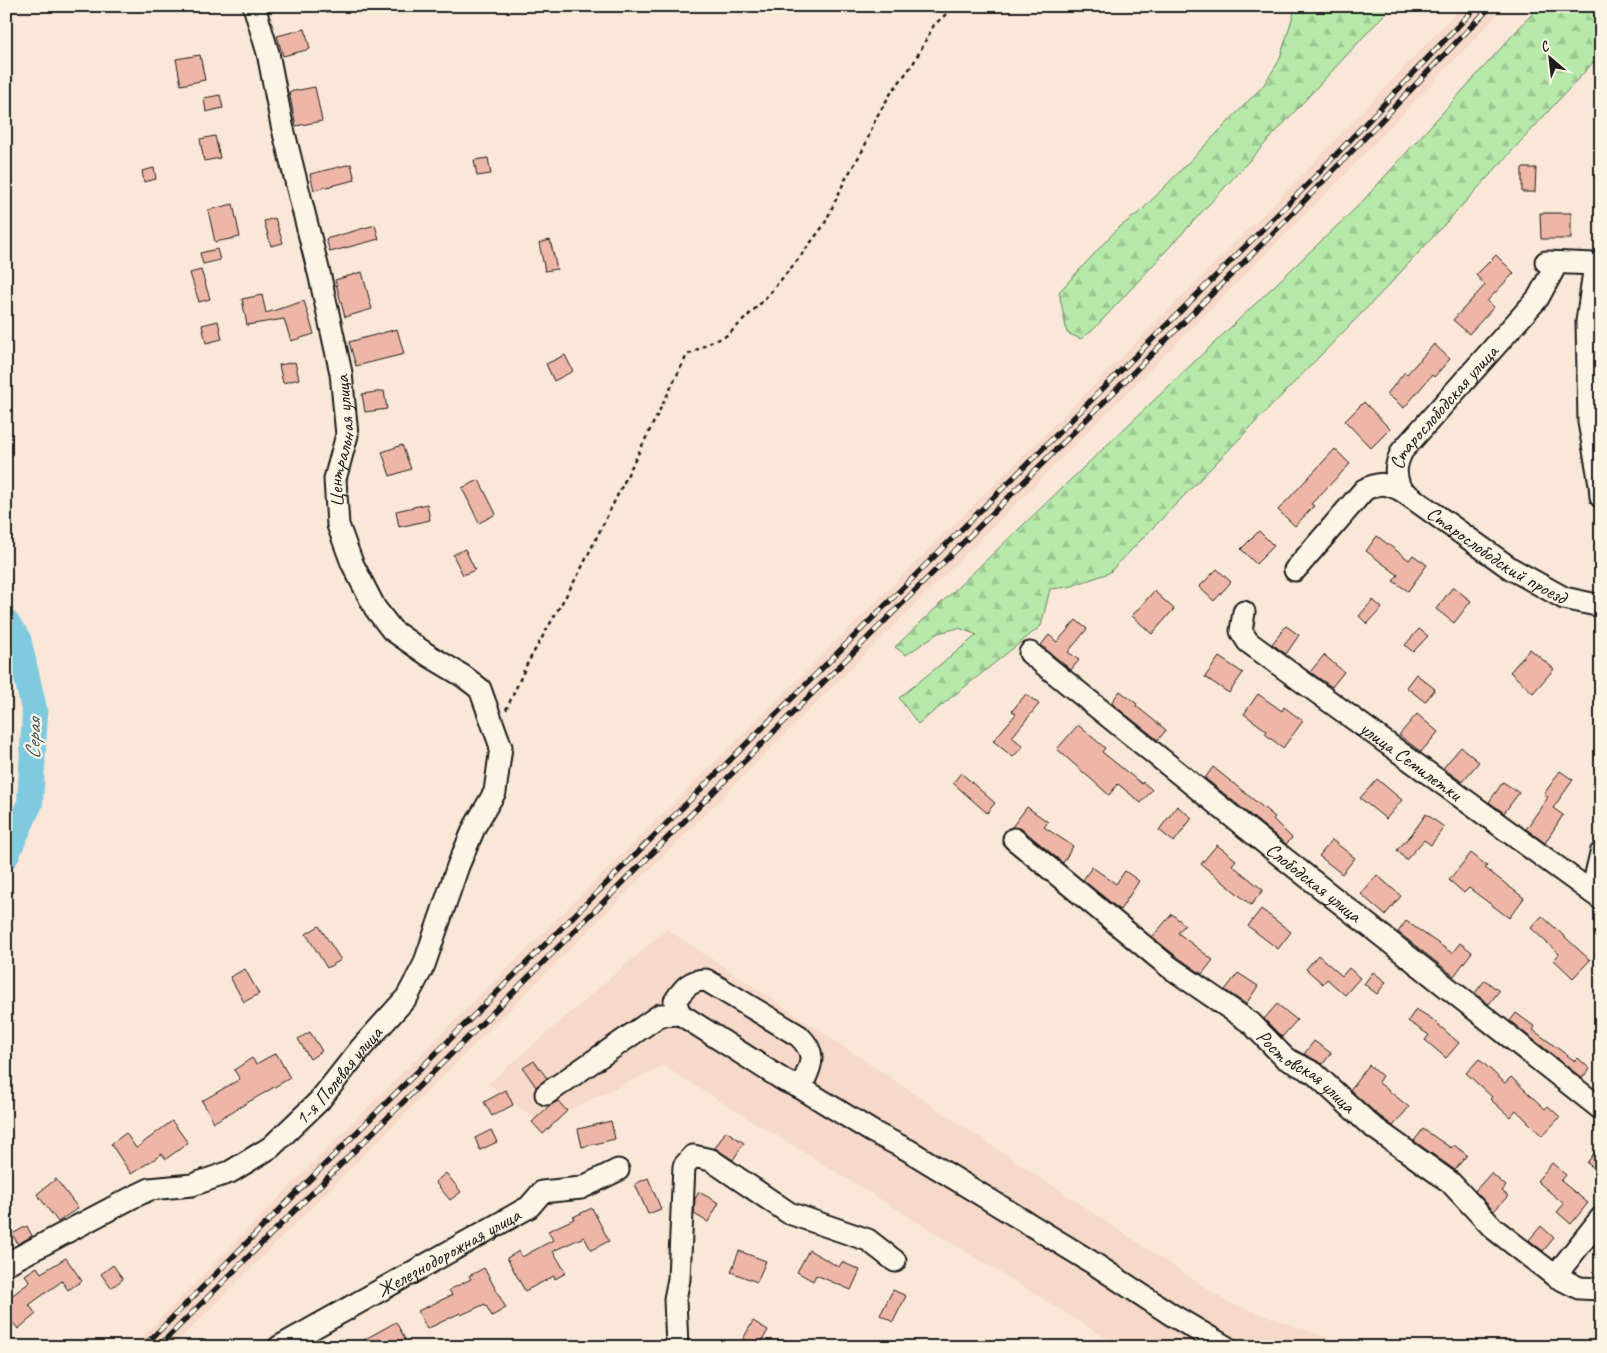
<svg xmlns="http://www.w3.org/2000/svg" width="1607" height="1353" font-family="Caveat,sans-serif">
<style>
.built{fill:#f6d9c9}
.forest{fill:url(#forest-firs);stroke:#698263}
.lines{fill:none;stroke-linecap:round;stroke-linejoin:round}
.river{stroke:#80cae0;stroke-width:26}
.building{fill:#eeb6a6;stroke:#1c1c1c}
.minor-casing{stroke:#1c1c1c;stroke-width:25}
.path{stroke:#1c1c1c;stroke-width:2.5;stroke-dasharray:4 4;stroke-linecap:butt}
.minor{stroke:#fcf5e5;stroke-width:21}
.rail-casing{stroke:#1c1c1c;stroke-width:5.5}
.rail{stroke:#fcf5e5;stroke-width:4;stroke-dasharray:11;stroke-linecap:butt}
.labels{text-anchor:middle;stroke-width:4.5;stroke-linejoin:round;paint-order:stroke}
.street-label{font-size:20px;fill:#1c1c1c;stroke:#fcf5e5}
.water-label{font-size:21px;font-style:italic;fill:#3f5961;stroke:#fcf5e5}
</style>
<defs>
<pattern id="forest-firs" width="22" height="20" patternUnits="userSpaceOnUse" patternTransform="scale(1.25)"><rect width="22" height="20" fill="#b6e9aa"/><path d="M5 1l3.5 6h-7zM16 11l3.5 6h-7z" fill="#9cc792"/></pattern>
</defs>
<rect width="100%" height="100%" fill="#f9e8d8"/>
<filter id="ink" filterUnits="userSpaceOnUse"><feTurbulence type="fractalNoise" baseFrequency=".02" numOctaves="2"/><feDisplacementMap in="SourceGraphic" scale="10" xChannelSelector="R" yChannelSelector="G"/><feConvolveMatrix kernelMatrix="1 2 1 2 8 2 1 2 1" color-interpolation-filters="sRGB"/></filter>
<g filter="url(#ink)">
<g class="built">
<polygon points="1462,6 1506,6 1332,188 172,1347 132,1347 377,1098 1088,391 1304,173"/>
<polygon points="667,929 1227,1302 1354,1347 1121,1347 663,1066 541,1123 488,1084"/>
</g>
<g class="forest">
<polygon points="1296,6 1392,6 1094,329 1081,339 1067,333 1059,292 1117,229 1141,211 1263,86 1279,61"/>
<polygon points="1539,6 1601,6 1601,54 1388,286 1109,573 1069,587 1050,589 1041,626 918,724 899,698 977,635 959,628 938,633 906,655 895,647 1359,205"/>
</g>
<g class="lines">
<polyline class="river" points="6,622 18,639 35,713 30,803 6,856"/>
</g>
<g class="building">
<polygon points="305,29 310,49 283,56 277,36"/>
<polygon points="200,55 205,80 181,85 176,59"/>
<polygon points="315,87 322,121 296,126 289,92"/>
<polygon points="220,95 223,108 206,112 204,98"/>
<polygon points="215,136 220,158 204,161 200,139"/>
<polygon points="488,158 491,174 477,176 474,160"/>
<polygon points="351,164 355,180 314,190 310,174"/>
<polygon points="154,168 156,179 144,182 142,171"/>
<polygon points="1522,168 1536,168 1535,192 1522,192"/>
<polygon points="233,204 240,237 215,242 208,210"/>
<polygon points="1540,213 1571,213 1571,239 1541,239"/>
<polygon points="275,218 283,243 271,246 264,221"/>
<polygon points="375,225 379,239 330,252 326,239"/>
<polygon points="550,240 557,269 545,271 539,243"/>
<polygon points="217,249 220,260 203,264 200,253"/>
<polygon points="1496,255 1514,273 1487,301 1494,307 1469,334 1453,320 1485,285 1476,275"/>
<polygon points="201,270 210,299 199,302 190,273"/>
<polygon points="362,272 372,309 345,317 335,280"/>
<polygon points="262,295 266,313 304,301 314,334 291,341 284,319 247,325 242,299"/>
<polygon points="218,321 222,339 206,343 202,325"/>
<polygon points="397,329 404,354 356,366 349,342"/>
<polygon points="1434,344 1450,359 1434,377 1432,375 1404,408 1387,394 1405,372 1407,374"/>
<polygon points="565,355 573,371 554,381 546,364"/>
<polygon points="295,362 299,379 283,383 279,365"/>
<polygon points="384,391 387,409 365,412 362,394"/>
<polygon points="1364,402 1390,429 1371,448 1345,421"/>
<polygon points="402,445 411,469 390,476 382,452"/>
<polygon points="1335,449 1350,464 1311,504 1314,506 1295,526 1278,510"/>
<polygon points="479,480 496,514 479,523 462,488"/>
<polygon points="427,504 430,520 399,527 396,511"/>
<polygon points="1259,531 1274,546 1256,564 1241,549"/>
<polygon points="1377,536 1409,560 1413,555 1427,565 1408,591 1393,581 1398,575 1366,551"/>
<polygon points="465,549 475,570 463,575 453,555"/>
<polygon points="1217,569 1231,582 1214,601 1199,587"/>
<polygon points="1453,587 1471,601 1454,623 1436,609"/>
<polygon points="1154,591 1174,609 1152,634 1132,616"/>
<polygon points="1373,600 1382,608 1367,624 1359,616"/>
<polygon points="1076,620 1087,629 1068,652 1079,660 1071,670 1041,645 1049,635 1057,642"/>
<polygon points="1286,626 1299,635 1286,654 1272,644"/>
<polygon points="1419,629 1428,636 1413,652 1405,645"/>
<polygon points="1530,649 1554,669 1533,693 1510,672"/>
<polygon points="1324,655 1344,672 1332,687 1310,672"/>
<polygon points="1219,657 1243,673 1229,693 1205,677"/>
<polygon points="1416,674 1435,689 1425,702 1406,687"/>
<polygon points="1120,691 1137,704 1136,706 1166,730 1158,740 1111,703"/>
<polygon points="1026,694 1039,704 1012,737 1023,746 1013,757 993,741 1016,714 1012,711"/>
<polygon points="1258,694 1282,711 1284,707 1303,721 1283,748 1265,734 1267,731 1244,714"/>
<polygon points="1417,714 1438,732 1421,752 1399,735"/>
<polygon points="1078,725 1105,748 1102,752 1142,784 1143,782 1152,790 1141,803 1118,784 1109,795 1057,749"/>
<polygon points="1461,747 1479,762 1462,782 1443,768"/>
<polygon points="1213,767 1275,817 1273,819 1292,838 1286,844 1205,778"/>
<polygon points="1560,771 1573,780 1553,808 1563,815 1545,843 1526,829 1548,797 1544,794"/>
<polygon points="961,773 995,803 987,813 953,783"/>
<polygon points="1377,779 1402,800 1386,819 1360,798"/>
<polygon points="1503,782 1519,793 1504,813 1489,802"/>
<polygon points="1177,806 1192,818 1174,842 1159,830"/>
<polygon points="1027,807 1048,822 1044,827 1073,846 1063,863 1022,829 1012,827"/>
<polygon points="1426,814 1444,827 1431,845 1424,840 1406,860 1397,850 1411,835"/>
<polygon points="1332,840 1355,858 1342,874 1319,856"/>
<polygon points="1217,845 1236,860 1232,865 1263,890 1251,905 1201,864"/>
<polygon points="1471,853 1487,866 1485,868 1524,898 1509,918 1469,888 1464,893 1449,880"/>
<polygon points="1092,867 1116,884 1125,871 1139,881 1120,910 1083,880"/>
<polygon points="1377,875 1401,896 1385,915 1361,894"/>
<polygon points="1261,909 1291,932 1278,949 1248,926"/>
<polygon points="1172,914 1185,925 1178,933 1213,960 1202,974 1176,956 1152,937"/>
<polygon points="1542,916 1590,960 1573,978 1554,960 1559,954 1531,928"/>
<polygon points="1406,921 1452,953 1460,943 1472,952 1454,976 1398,932"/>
<polygon points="319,926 341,960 327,968 306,934"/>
<polygon points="1318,955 1342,976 1349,968 1360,978 1345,995 1327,979 1323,984 1306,969"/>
<polygon points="245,969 259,994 244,1002 230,977"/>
<polygon points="1373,972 1386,982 1377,994 1364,984"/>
<polygon points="1238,973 1258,986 1246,1004 1225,990"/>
<polygon points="1485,980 1499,991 1489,1004 1475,993"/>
<polygon points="1277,1004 1297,1020 1282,1037 1264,1019"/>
<polygon points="1416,1009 1432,1019 1459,1043 1446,1058 1425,1040 1429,1035 1408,1021"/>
<polygon points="1516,1013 1535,1027 1533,1030 1575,1061 1578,1058 1590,1069 1582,1078 1510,1021"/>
<polygon points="310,1032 322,1051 310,1059 298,1039"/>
<polygon points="1314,1041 1331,1053 1323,1064 1304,1054"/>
<polygon points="276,1053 290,1078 214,1122 202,1101 240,1079 234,1070 252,1058 256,1064"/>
<polygon points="1479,1059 1505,1083 1511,1077 1545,1109 1548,1106 1560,1117 1542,1136 1516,1110 1510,1117 1490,1099 1492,1097 1466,1073"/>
<polygon points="534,1061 547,1078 536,1087 523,1068"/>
<polygon points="1369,1065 1382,1076 1378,1082 1409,1107 1393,1126 1377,1114 1350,1090"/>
<polygon points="506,1090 513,1105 492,1116 484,1102"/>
<polygon points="558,1101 567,1111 543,1134 532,1122 549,1106"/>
<polygon points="172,1121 188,1143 166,1159 162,1154 131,1174 111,1144 126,1133 136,1148"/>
<polygon points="611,1121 615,1139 582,1147 578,1129"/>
<polygon points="1423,1129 1451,1148 1454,1145 1467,1155 1455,1170 1414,1141"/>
<polygon points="491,1130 497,1142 480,1150 475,1138"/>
<polygon points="726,1131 744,1143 733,1160 715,1148"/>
<polygon points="1601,1144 1601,1173 1587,1163"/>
<polygon points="1552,1163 1566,1175 1561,1181 1588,1203 1571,1224 1557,1212 1564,1204 1537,1181"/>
<polygon points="446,1173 461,1192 450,1200 435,1182"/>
<polygon points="1491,1173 1506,1186 1502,1191 1508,1196 1494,1211 1475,1191"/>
<polygon points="648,1178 661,1209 648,1214 635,1184"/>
<polygon points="56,1179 78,1208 58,1222 37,1194"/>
<polygon points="699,1192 719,1203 708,1222 694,1214 695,1199"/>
<polygon points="592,1208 609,1241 591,1250 584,1237 553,1251 566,1273 555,1279 554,1276 525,1291 507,1258 519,1251 522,1257 553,1240 548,1231 574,1219 573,1217"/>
<polygon points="27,1226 32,1236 18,1244 12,1234"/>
<polygon points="1541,1226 1554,1238 1543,1251 1529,1240"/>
<polygon points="809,1250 839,1267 842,1262 860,1270 851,1290 816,1275 813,1281 797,1272"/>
<polygon points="739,1251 766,1261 757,1282 731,1272"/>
<polygon points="66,1258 82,1281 68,1290 62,1281 29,1305 36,1314 18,1329 6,1314 6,1300 30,1282 25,1275 37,1267 41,1273"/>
<polygon points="113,1265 123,1279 111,1288 101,1274"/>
<polygon points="484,1268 506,1308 492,1316 485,1304 461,1315 460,1313 427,1329 418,1311 452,1295 449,1290 471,1279 469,1276"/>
<polygon points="893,1290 906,1296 893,1322 880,1315"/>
<polygon points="753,1321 768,1330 759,1347 743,1339"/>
<polygon points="396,1322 405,1339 390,1347 351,1347"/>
</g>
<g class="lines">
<defs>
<g id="minor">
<polyline points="1546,262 1595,264 1601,262"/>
<polyline points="1595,264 1587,322 1589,422 1600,484 1601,497"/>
<path id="s1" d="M1401,490L1510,568L1564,598L1601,606"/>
<path id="s2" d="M1295,570L1364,490C1380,482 1385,483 1401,490C1394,474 1395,466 1402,451L1538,298L1557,263"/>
<path id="s3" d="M1244,612L1241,631L1248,642L1601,899"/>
<path id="s4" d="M1030,653L1281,856L1601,1109"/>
<path id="s5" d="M1014,839L1168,966L1251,1023L1285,1058L1314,1073L1369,1124L1450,1182L1493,1228L1555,1276L1579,1288L1601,1289"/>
<polyline points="1592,892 1601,853"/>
<path d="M680,1014L675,1001C684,988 690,980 706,980L799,1036C819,1056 810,1065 801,1088"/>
<polyline points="546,1094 660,1015 680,1014 785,1081 801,1088 873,1132 908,1150 1093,1263 1172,1315 1226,1347"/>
<path id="s6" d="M6,1264L131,1198L150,1189L192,1185L230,1172L271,1147L319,1101L361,1048L407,997L424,965L458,866L475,826L495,792L501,747L480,689L463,676L428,655L392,630L375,608L352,563L338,525L335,479L347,435L341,373L320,277L282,125L268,53L254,6"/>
<polyline points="1555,1276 1601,1218"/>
<path id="s7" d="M279,1347L529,1207L542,1192L581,1188L618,1170"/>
<polyline points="677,1347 675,1299 679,1279 684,1166 693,1156 711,1160 789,1213 868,1240 895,1261"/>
</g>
</defs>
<use href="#minor" class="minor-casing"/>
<polyline class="path" points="506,710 527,664 579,573 687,355 713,341 723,338 731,332 762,302 796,262 824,225 845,180 864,148 876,118 891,93 913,64 934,25 955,6"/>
<use href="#minor" class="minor"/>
<defs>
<g id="rail">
<polyline points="143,1347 385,1104 1311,181 1477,6"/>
<polyline points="158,1347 1283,223 1491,6"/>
</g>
</defs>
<use href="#rail" class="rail-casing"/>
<use href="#rail" class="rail"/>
</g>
</g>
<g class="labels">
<g class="street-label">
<text dy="7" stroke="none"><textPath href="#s2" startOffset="245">Старослободская улица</textPath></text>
<text dy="7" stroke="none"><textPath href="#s6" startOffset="1136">Центральная улица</textPath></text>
<text dy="7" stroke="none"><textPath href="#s1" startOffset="116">Старослободский проезд</textPath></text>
<text dy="7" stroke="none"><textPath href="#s3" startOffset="234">улица Семилетки</textPath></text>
<text dy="7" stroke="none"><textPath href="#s4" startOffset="365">Слободская улица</textPath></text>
<text dy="7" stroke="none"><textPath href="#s5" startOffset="374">Ростовская улица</textPath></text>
<text dy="7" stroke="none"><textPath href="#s6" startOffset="391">1-я Полевая улица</textPath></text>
<text dy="7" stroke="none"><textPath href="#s7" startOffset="194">Железнодорожная улица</textPath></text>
</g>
<g class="water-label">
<text transform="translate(33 739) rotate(-88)" y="7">Серая</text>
</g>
</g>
<rect width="1607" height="1353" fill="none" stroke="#fcf5e5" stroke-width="25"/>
<rect x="12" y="12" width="1582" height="1328" fill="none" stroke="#1c1c1c" stroke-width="2" filter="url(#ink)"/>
<g transform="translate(1550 58) rotate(332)" stroke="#fcf5e5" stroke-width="4" paint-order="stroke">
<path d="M0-4L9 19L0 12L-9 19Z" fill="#1c1c1c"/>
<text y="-8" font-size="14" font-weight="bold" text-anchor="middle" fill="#1c1c1c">С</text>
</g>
</svg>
